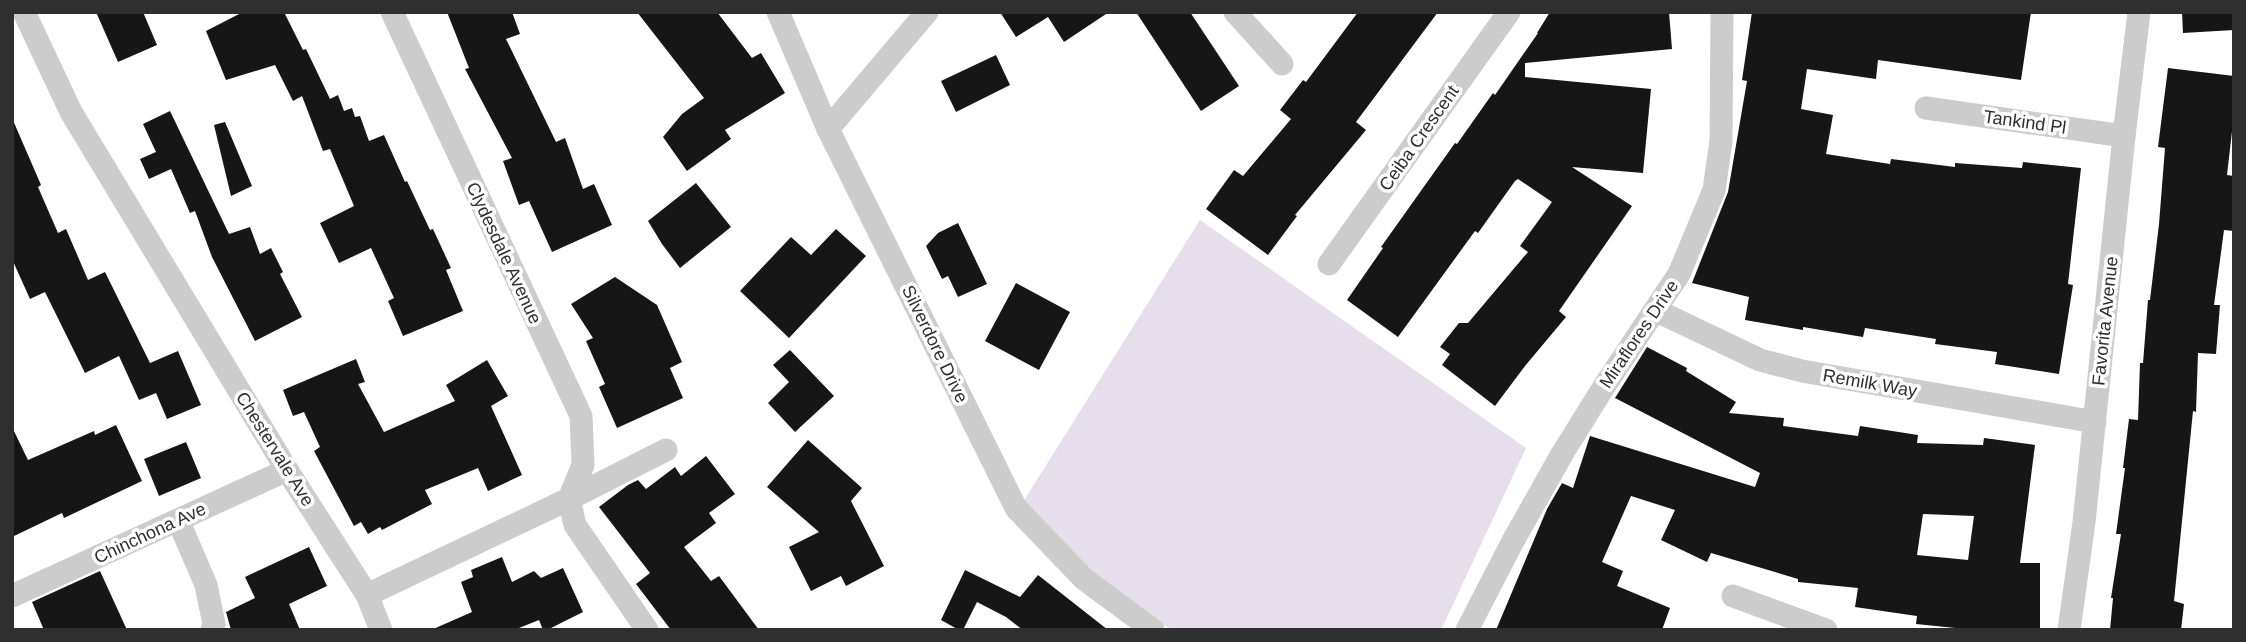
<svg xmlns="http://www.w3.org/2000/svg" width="2246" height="642" font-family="Helvetica,sans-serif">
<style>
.green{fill:#e6deea}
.building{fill:#161616;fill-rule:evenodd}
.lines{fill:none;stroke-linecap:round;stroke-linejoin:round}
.street{stroke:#ccc;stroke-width:23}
.labels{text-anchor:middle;stroke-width:7;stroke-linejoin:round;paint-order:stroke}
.street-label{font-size:18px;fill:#2f2f2f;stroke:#fff}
</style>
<rect width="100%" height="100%" fill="#fff"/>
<path class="green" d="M1200,220L1526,448L1441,630H1173C1115,603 1067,547 1023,502Z"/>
<g class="building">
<polygon points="96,12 143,12 157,45 118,62"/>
<polygon points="243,12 284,12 303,50 306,49 330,99 338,95 344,111 352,108 355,117 360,116 369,141 384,135 405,182 407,181 430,230 433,229 451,268 446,270 463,311 403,336 388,301 394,298 371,248 339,263 320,223 354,206 330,149 323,151 302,96 293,101 275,65 226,80 206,31"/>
<polygon points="447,12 512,12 520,34 506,39 556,142 565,138 583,189 594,184 612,225 552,252 529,201 519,205 503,161 512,158 465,69 469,68"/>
<polygon points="637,12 717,12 752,58 761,53 785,93 725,130 731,139 687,171 663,137 682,114 704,98"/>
<polygon points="1000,12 1109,12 1064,42 1048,17 1016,37"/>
<polygon points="1136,12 1190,12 1239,86 1201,111"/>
<polygon points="1358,12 1438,12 1356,122 1366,130 1295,215 1297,216 1268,255 1206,209 1234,170 1243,176 1291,119 1280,110 1303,80 1306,82"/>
<polygon points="1550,12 1669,12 1672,49 1525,63 1525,77 1651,89 1643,173 1572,167 1632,206 1559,311 1566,317 1525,366 1495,406 1442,365 1450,354 1440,347 1459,323 1468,323 1528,252 1520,246 1552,202 1518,179 1515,181 1478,233 1475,231 1398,337 1347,300 1383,248 1381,247 1455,143 1457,144 1493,93 1495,95 1538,33 1537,33"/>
<polygon points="1752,12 2031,12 2021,80 1878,60 1876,79 1807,69 1801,109 1833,115 1826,154 1890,164 1891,159 1955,167 1955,163 2022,168 2023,162 2081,168 2068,284 2073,285 2059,374 1995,364 1997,352 1935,344 1936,339 1865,328 1863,337 1803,327 1803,330 1745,320 1749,297 1692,283 1728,192 1747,81 1742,80"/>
<polygon points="2182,12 2234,12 2234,30 2183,33"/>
<polygon points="996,55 1010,85 956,112 941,81"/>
<polygon points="2168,68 2234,76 2234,114 2227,175 2234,176 2234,231 2224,230 2214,305 2220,305 2216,354 2198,353 2196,412 2193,411 2174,601 2184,604 2181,630 2110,630 2113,598 2111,598 2121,534 2116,534 2125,468 2123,468 2129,419 2138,420 2140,363 2143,363 2148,300 2150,300 2159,224 2165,148 2158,147"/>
<polygon points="170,111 229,234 250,227 260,254 271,248 283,272 280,274 302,317 255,341 212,257 195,211 190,213 171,169 149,179 140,159 156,152 143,124"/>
<polygon points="12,118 41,185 38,187 58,233 66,229 88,280 105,272 150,363 178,351 201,405 167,419 156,393 139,400 119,356 85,373 45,292 30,299 12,259"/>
<polygon points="225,122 252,186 231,196 214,125"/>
<polygon points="696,183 731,227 680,268 662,244 648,221"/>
<polygon points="958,223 987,284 958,297 948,276 942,279 926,246 938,233"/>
<polygon points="836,229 866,256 789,338 740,291 791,237 811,255"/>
<polygon points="615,277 657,305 682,362 670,368 683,398 617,428 599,387 605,384 586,341 593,338 571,304"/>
<polygon points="1016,283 1070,312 1039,370 985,341"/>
<path d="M1647,347L1687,368L1686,371L1736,402L1729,413L1784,418L1783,426L1858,436L1860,426L1918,435L1917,443L1983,445L1984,438L2035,445L2020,563H2040V630H1975L1916,624L1917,616L1855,607L1858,588L1798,582V579L1711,553L1707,562L1661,540L1675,510L1631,496L1602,562L1623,571L1617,586L1670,608L1662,630H1496L1547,509L1562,483L1573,488L1590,436L1755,487L1760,473L1615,398ZM1923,514L1974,516L1968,560L1917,555Z"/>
<polygon points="790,350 834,396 795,432 768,403 789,382 773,365"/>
<polygon points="356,359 365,382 358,384 384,432 455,401 446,385 487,360 508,396 491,406 522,475 488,491 478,468 425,490 432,504 382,530 380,527 368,534 361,522 354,526 314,451 320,447 304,412 293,416 283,390"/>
<polygon points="116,425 142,481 64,518 62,513 12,537 12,427 28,460 94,431 95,435"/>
<polygon points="808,440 862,488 851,501 884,566 846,586 841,576 811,591 789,547 819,532 767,487"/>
<polygon points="186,442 201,478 159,496 144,459"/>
<polygon points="706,456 735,494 709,513 716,523 684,547 711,581 719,576 759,630 671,630 636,584 650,573 599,507 628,485 638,480 646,489 675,467 681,476"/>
<polygon points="309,547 327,586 289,604 300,630 231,630 226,612 255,598 245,577"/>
<polygon points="502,557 512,582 534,571 541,578 563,568 583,612 547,630 543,630 539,620 514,630 431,630 472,612 461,582 473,577 471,570"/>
<polygon points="965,570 1020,597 1038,575 1108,630 1023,630 1006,617 977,602 963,630 959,630 941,620"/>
<polygon points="100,571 127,630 44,630 32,602"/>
</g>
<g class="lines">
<g class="street">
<polyline points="24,12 71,112 287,470 367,595 381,630"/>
<polyline points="392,12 581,416 583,465 569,499 575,525 647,630"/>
<polyline points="778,12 828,129 1016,508 1084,579 1153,630"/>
<polyline points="1235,12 1282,64"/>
<polyline points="1926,108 2124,136"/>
<polyline points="828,129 927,12"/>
<polyline points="1329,264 1509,12"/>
<polyline points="1655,310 1760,360 1802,371 2095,422"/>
<polyline points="178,520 206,585 214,624 212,630"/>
<polyline points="367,595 569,499 666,450"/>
<polyline points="12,596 287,470"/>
<polyline points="1733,596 1826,630"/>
<polyline points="1467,630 1513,541 1562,454 1605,385 1679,274 1714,190 1721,141 1722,12"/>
<polyline points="2069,630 2084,522 2124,136 2139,12"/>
</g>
</g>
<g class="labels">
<g class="street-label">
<text transform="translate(2025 122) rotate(8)" y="6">Tankind Pl</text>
<text transform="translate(1419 138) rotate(-55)" y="6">Ceiba Crescent</text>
<text transform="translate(504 253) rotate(65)" y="6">Clydesdale Avenue</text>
<text transform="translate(2105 321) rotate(-84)" y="6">Favorita Avenue</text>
<text transform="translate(1639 334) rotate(-56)" y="6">Miraflores Drive</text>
<text transform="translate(935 344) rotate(64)" y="6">Silverdore Drive</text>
<text transform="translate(1870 383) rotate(10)" y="6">Remilk Way</text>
<text transform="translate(275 449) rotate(58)" y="6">Chestervale Ave</text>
<text transform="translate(150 533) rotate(-25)" y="6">Chinchona Ave</text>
</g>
</g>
<rect width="2246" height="642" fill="none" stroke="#2f2f2f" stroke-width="28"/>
</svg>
